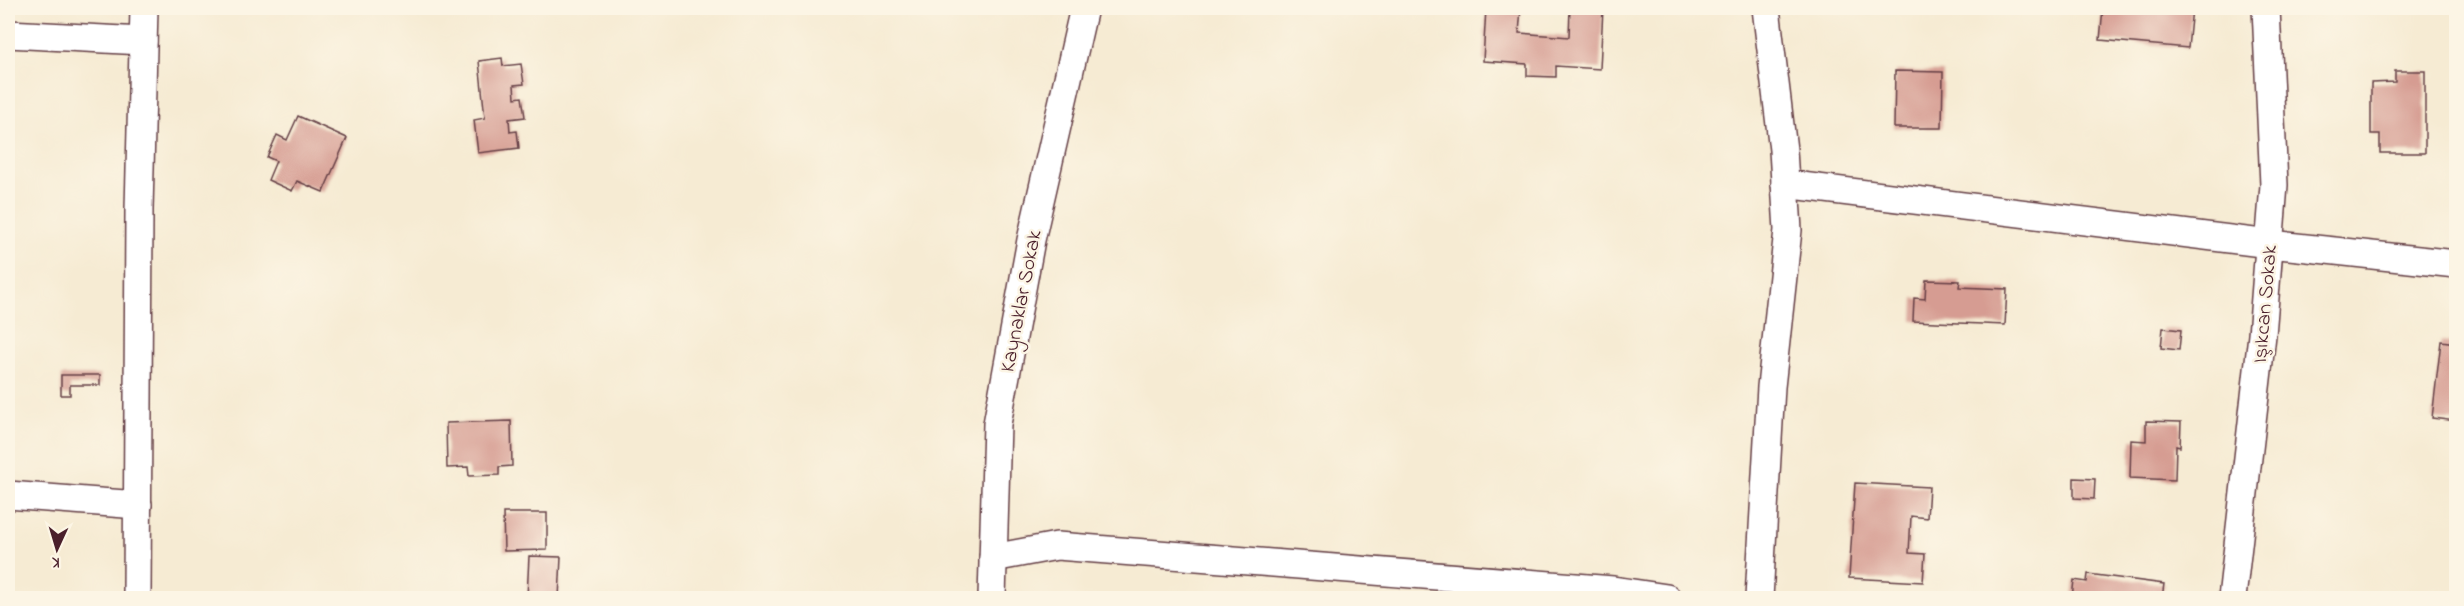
<svg xmlns="http://www.w3.org/2000/svg" width="2464" height="606" font-family="'Indie Flower',sans-serif">
<style>
.building{fill:#d69c92}
.lines{fill:none;stroke-linecap:round;stroke-linejoin:round}
.minor-casing{stroke:#643e44;stroke-width:30}
.minor{stroke:#fff;stroke-width:27}
.labels{text-anchor:middle;stroke-width:5;stroke-linejoin:round;paint-order:stroke}
.street-label{font-size:21px;fill:#4a1f2b;stroke:#fcf5e5}
</style>
<rect width="100%" height="100%" fill="#fcf5e5"/>
<filter id="ink" filterUnits="userSpaceOnUse"><feTurbulence type="fractalNoise" baseFrequency=".0167" numOctaves="2"/><feDisplacementMap in="SourceGraphic" scale="12" xChannelSelector="R" yChannelSelector="G"/><feConvolveMatrix kernelMatrix="1 2 1 2 8 2 1 2 1" color-interpolation-filters="sRGB"/></filter>
<filter id="wash" filterUnits="userSpaceOnUse"><feTurbulence type="fractalNoise" baseFrequency=".008" numOctaves="4" result="noise"/><feDisplacementMap in="SourceGraphic" scale="24" xChannelSelector="R" yChannelSelector="G"/><feGaussianBlur stdDeviation="1.35" result="paint"/><feColorMatrix in="noise" values="0 0 0 0 0 0 0 0 0 0 0 0 0 0 0 0 0 1.4 0 .05"/><feComposite in="paint" operator="in"/></filter>
<g filter="url(#wash)">
<rect width="100%" height="100%" fill="#f6ebd3"/>
<g id="blocks">
<g class="building">
<polygon points="1486,8 1521,8 1519,33 1569,37 1570,8 1603,8 1600,69 1556,66 1556,77 1527,76 1527,64 1483,61"/>
<polygon points="2103,8 2192,8 2188,48 2100,40"/>
<polygon points="502,58 503,66 521,64 524,84 514,85 515,98 522,97 525,117 509,119 510,132 517,131 519,148 478,153 474,120 485,118 479,61"/>
<polygon points="1895,71 1943,72 1942,128 1894,128"/>
<polygon points="2395,71 2425,71 2425,153 2380,153 2380,134 2371,134 2371,83 2395,82"/>
<polygon points="298,116 347,138 323,192 297,181 292,191 268,180 276,161 267,157 277,135 287,140"/>
<polygon points="1926,280 1960,281 1959,287 2007,289 2005,325 1913,321 1914,298 1925,299"/>
<polygon points="2163,328 2181,330 2179,350 2161,348"/>
<polygon points="2441,341 2456,343 2456,421 2432,418"/>
<polygon points="61,375 100,375 100,385 70,385 70,395 61,395"/>
<polygon points="511,421 512,466 499,467 499,475 469,476 468,467 447,468 446,423"/>
<polygon points="2146,421 2181,422 2180,447 2176,446 2175,480 2130,478 2131,440 2146,441"/>
<polygon points="2074,478 2095,479 2094,499 2074,498"/>
<polygon points="1855,483 1929,487 1927,518 1911,516 1909,553 1925,554 1923,582 1849,578"/>
<polygon points="503,513 547,513 547,550 504,551"/>
<polygon points="529,556 561,557 559,598 527,598"/>
<polygon points="2088,574 2164,584 2162,598 2072,598 2074,580 2087,582"/>
</g>
</g>
</g>
<g filter="url(#ink)">
<use href="#blocks" fill-opacity="0" stroke="#643e44" stroke-width="1.5"/>
<g class="lines">
<defs>
<g id="minor">
<polyline points="8,34 143,41"/>
<polyline points="1785,184 2270,244 2456,264"/>
<polyline points="8,495 138,505"/>
<polyline points="993,558 1057,546 1613,590 1667,598"/>
<polyline points="137,598 139,210 144,8"/>
<polyline points="992,598 997,424 1031,240 1084,8"/>
<polyline points="1759,598 1771,387 1788,230 1783,150 1766,8"/>
<polyline points="2232,598 2262,335 2274,185 2266,8"/>
</g>
</defs>
<use href="#minor" class="minor-casing"/>
<use href="#minor" class="minor"/>
</g>
</g>
<g class="labels">
<g class="street-label">
<text transform="translate(1020 301) rotate(-79)" y="7">Kaynaklar Sokak</text>
<text transform="translate(2264 304) rotate(-85)" y="7">Işıkcan Sokak</text>
</g>
</g>
<rect width="2464" height="606" fill="none" stroke="#fcf5e5" stroke-width="30"/>
<g transform="translate(57 549) rotate(184)" stroke="#fcf5e5" stroke-width="4.5" paint-order="stroke">
<path d="M0-4.5L10 22L0 15L-10 22Z" fill="#4a1f2b"/>
<text y="-9" font-size="16" font-weight="bold" text-anchor="middle" fill="#4a1f2b">K</text>
</g>
</svg>
